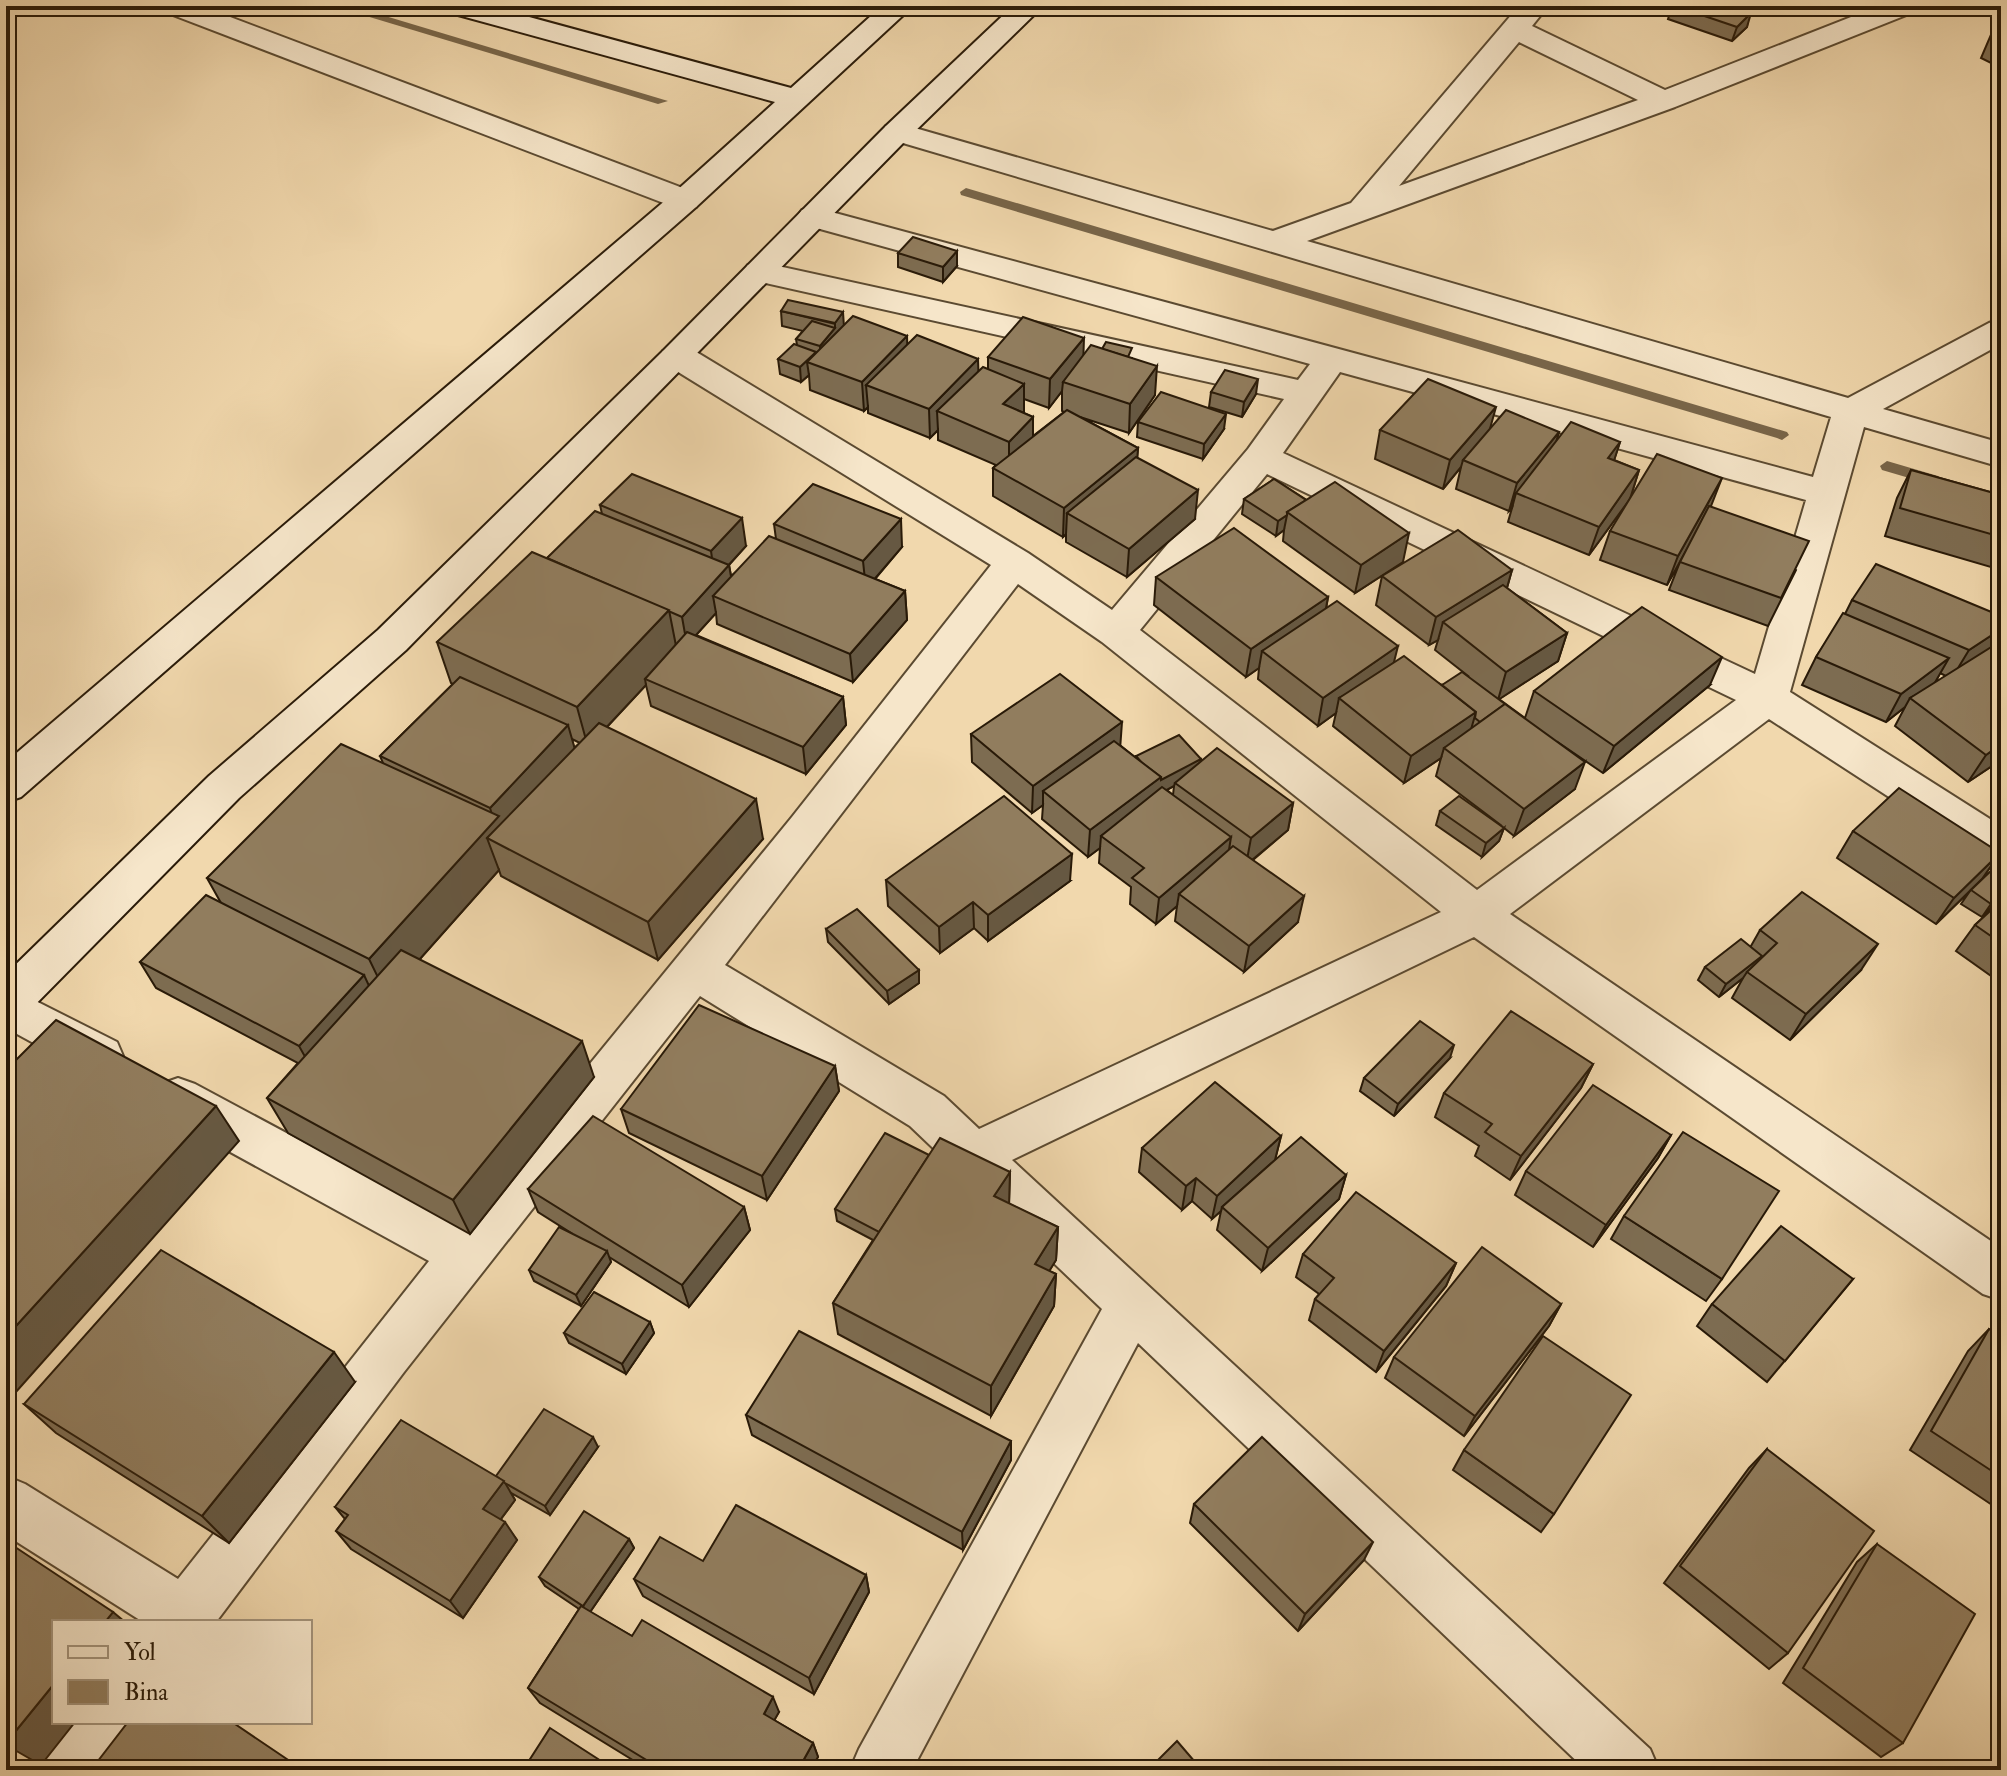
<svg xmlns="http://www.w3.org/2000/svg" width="2007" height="1776" font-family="'IM FELL Double Pica',serif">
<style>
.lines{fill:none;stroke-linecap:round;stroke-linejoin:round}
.stream{fill:#786549;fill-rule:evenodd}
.street-casing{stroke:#5b4a31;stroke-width:4}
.secondary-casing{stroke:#291a08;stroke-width:4}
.street{fill:#f6e6ca;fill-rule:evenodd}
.secondary{fill:#f6e6ca;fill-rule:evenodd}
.wall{fill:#7d6c51;stroke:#291a08;stroke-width:2;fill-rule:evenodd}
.shaded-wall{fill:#665842;stroke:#291a08;stroke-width:2}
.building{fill:#917d5e;stroke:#291a08;stroke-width:2}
</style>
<rect width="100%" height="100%" fill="#f1d8ad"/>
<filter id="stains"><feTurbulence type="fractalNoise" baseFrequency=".0025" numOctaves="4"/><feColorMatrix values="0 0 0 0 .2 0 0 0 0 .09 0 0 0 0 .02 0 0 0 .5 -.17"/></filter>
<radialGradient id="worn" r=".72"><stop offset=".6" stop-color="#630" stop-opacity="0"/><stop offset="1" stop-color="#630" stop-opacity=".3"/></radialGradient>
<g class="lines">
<g class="stream">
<polygon points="333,6 352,6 668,101 658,104"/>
<polygon points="966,188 1787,432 1789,435 1782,440 1777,438 961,195 960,192"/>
<polygon points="1887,461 1938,476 1941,480 1933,485 1882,470 1880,466"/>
</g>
<defs>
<g id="street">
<polygon points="161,6 201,6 696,193 701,200 696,207 685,210 674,207 165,12"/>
<path d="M1519,6H1548L1532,26L1665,90L1879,6H1918L1914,12L1675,107L1307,241L1848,398L1989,323L2001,319V344L1883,409L2001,443V467L1864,427L1790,692L2001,826V865L1986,860L1769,719L1510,914L2001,1248V1300L1983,1294L1474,937L1012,1160L1650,1749L1659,1770H1586L1138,1343L912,1770H850L859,1749L1102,1309L910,1126L700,996L404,1372L216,1622H143L6,1535V1476L25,1484L178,1579L429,1261L161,1114L154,1099L161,1084L178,1078L195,1084L458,1225L792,817L991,565L675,370L663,367L658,359L663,351L681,347L693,350L1028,553L1112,610L1248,449L1284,399L748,279L743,272L748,265L760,262L1298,380L1310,364L802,224L797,217L802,210L813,207L824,210L1813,477L1831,417L886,138L882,132L886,126L897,123L908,126L1273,231L1351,203ZM1519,42L1638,100L1399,186ZM1340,372L1806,500L1755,674L1283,453ZM1267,474L1736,700L1477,890L1140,630ZM1018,584L1102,642L1441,912L979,1129L944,1096L725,965Z"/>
<polygon points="6,986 117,1042 123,1056 117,1070 100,1076 83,1070 6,1028"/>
<polygon points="70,1722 136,1722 128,1743 108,1770 41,1770 50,1749"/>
</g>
<g id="secondary">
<polygon points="443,6 489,6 791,88 882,6 913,6 696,207 21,797 6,802 6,762 674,193 775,102 447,12"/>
<polygon points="1013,6 1043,6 908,138 406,650 239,798 22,1018 6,1023 6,974 209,776 378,630 663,351 886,126"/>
</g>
</defs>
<use href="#street" class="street-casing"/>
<use href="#secondary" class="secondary-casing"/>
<use href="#street" class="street"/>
<use href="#secondary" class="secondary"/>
</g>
<g class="wall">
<polygon points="1672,6 1757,6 1749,12 1747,27 1732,41 1668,19"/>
<polygon points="2001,26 2001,68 1981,58 1993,30"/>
<polygon points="898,253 957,266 943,282 898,267"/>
<path d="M781,311L844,326L907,345L979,372L988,369V357L1083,356L1132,358L1155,395L1129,433L1080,417L1138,448L1137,458L1195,519L1127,577L1066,542V534L1063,537L993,496V468L996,465L938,440V430L930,438L868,413V407L864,411L810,390L809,375L801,382L780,374L778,359L797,345L796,339L803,331L782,326ZM1062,391V411L1064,412L1033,436V417L1024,413V399L1049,408Z"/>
<polygon points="1211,392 1256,394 1242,417 1209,407"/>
<polygon points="1138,422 1224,429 1203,459 1137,437"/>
<polygon points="1490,429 1559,432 1556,442 1620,442 1614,460 1639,470 1630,499 1589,555 1508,522 1512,508 1509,511 1456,489 1461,467 1443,489 1375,459 1380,430"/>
<polygon points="1911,470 2001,495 2001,570 1885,536 1897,498"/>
<polygon points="1274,479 1403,562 1355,593 1283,541 1284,530 1276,536 1242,514 1244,499"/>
<path d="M600,505L746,546L729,565L731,576L776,539L774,524L902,547L875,579L905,591L907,620L853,682L717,624L716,613L696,635L843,697L846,725L806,774L651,706L646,685L607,727L763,839L658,960L501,876L499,870L419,960L594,1077L470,1234L288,1133L267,1098L298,1063L156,988L140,962L221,903L207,878L383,763L380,756L453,684L451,683L437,642L547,558L602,514ZM572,739L580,743L574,748Z"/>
<polygon points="1711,507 1796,570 1768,626 1669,590 1680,562 1687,549 1667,585 1600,560 1610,531"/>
<polygon points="1512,570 1507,588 1567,633 1558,661 1499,699 1525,718 1534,691 1710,685 1603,773 1559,743 1575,789 1514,836 1504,828 1499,841 1482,857 1436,825 1440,811 1502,826 1436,776 1441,758 1404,783 1333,726 1336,713 1318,726 1258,679 1259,668 1246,677 1154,605 1156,577 1328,597 1326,609 1394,662 1442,685 1468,676 1435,650 1438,640 1429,645 1376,605 1382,576"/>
<path d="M1852,600L1996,649L2001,652V760L1968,782L1895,726L1905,707L1886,722L1802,685L1816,657L1845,614ZM1940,673L1946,676L1935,683Z"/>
<path d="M971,734L1121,746L1136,758V756L1201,761L1293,803L1288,830L1253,860L1298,922L1244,972L1175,921L1177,906L1156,924L1130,904L1131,887L1099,863L1100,848L1088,857L1042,819L1043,805L1032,813L972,762ZM1174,786L1173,795L1167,790Z"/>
<polygon points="1853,831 2000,853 1982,879 2001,898 1982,917 1961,904 1970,891 1936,924 1837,858"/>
<polygon points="886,880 1070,881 988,941 974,928 940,953 888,906"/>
<polygon points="2001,901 2001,983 1956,951 1975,925"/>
<polygon points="826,929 919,970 919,983 889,1004 828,942"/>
<polygon points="1760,930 1861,970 1790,1040 1732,998 1743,978 1719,997 1698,980 1705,967 1751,946"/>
<polygon points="1450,1058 1394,1116 1360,1091 1364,1078"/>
<polygon points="1593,1064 1581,1088 1510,1180 1475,1156 1479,1146 1435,1117 1444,1093"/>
<polygon points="835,1066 839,1091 767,1200 629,1133 621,1109"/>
<polygon points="1671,1135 1658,1158 1593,1247 1515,1195 1526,1171"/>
<polygon points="1281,1136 1275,1160 1346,1175 1339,1199 1262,1271 1217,1230 1221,1211 1212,1219 1192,1201 1182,1210 1139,1172 1142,1148"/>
<polygon points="929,1155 1010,1172 1009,1204 1058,1227 1056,1260 1049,1271 1056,1274 1054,1306 991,1416 838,1334 833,1303 873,1240 837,1221 835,1209"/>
<polygon points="528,1189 744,1207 750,1230 689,1307 609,1257 611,1262 581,1306 534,1281 529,1270 571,1233 538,1212"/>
<polygon points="1624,1216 1722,1279 1706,1301 1611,1239"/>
<polygon points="1303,1254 1456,1263 1446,1286 1376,1372 1309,1320 1315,1299 1319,1294 1296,1277"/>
<polygon points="1853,1279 1767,1382 1697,1326 1712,1304"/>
<polygon points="1561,1304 1549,1326 1464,1436 1385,1378 1394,1357"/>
<polygon points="650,1322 654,1333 626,1374 569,1343 564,1333"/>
<polygon points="1989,1329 2001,1337 2001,1511 1910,1450 1968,1351"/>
<polygon points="355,1382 229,1543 56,1433 24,1404"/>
<polygon points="746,1415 1011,1441 1011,1460 963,1550 752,1435"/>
<polygon points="598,1447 550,1515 511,1493 515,1500 501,1519 517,1540 463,1618 351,1549 336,1531 345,1519 335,1507 496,1476"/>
<polygon points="1767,1449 1788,1653 1769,1669 1664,1583 1749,1468"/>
<polygon points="1464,1450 1554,1514 1541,1532 1453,1470"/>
<polygon points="1194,1504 1364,1560 1298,1631 1190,1523"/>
<polygon points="629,1539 634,1548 590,1612 632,1636 779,1712 774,1720 813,1743 818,1757 810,1770 649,1770 540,1703 528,1688 579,1609 545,1586 539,1577"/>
<polygon points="1877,1544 1903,1743 1881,1757 1783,1683 1857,1562"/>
<polygon points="703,1561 866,1575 869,1592 814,1694 643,1596 634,1579"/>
</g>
<g class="shaded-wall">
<polygon points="1743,6 1757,6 1738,20"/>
<polygon points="1751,13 1747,27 1732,41 1737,27"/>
<polygon points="957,251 957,266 943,282 943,267"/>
<polygon points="843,312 844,327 821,361 820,346 835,328 835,323"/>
<polygon points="907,336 908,364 866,385 868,407 864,411 862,382"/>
<polygon points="1084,338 1083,367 1063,382 1062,391 1049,408 1050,379"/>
<polygon points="816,352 807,362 809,375 801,382 800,367"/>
<polygon points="978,359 979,388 937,411 938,430 930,438 929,409"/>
<polygon points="1157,366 1155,395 1129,433 1130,404"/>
<polygon points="1258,379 1256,394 1242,417 1244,402"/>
<polygon points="1024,384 1024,413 1003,404"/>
<polygon points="1496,407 1488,436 1463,460 1461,467 1443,489 1450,460"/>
<polygon points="1226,414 1224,429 1203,459 1204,444"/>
<polygon points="1033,417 1033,446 1009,470 1009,442"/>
<polygon points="1559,432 1551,460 1516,493 1512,508 1509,511 1517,483"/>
<polygon points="1620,442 1611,470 1608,458"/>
<polygon points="1138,448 1136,477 1067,513 1066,534 1063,537 1064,508"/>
<polygon points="1639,470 1630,499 1589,555 1599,527"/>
<polygon points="1722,478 1711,506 1667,585 1678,556"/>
<polygon points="1198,490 1195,519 1127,577 1129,549"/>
<polygon points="1287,515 1284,530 1276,536 1278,521"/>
<polygon points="742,518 746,546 715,580 711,551"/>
<polygon points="901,519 902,547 866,589 863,561"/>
<polygon points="1409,533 1403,562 1355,593 1361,565"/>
<polygon points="729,565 734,593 713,596 716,613 687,645 682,617"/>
<polygon points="1512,570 1504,598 1443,622 1438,640 1429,645 1436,617"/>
<polygon points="905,591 907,620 853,682 850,654"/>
<polygon points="1328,597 1323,625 1262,651 1259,668 1246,677 1251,649"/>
<polygon points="669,610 677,651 645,679 646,685 588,747 577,707"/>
<polygon points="2001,629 2001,641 1996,650 1952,678 1969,650"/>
<polygon points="1567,633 1558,661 1498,700 1506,672"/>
<polygon points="1398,646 1391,674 1339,698 1336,713 1318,726 1323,698"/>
<polygon points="1722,657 1710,685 1603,773 1614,746"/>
<polygon points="1949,658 1933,686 1910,698 1905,707 1886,722 1901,694"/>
<polygon points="843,697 846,725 806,774 803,747"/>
<polygon points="1476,712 1468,740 1444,748 1441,758 1404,783 1411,756"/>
<polygon points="1122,722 1120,750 1043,791 1043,805 1032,813 1033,786"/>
<polygon points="568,725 576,753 487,838 499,870 387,996 369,959 494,821 490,808"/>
<polygon points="2001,744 2001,760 1968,782 1986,755"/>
<polygon points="1201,759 1200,773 1175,783 1174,786 1159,794 1101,836 1100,848 1088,857 1090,830 1161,777"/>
<polygon points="1585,762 1575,789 1514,836 1524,809"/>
<polygon points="756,799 763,839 658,960 648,922"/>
<polygon points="1293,803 1288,830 1246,865 1251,838"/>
<polygon points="1504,828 1499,841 1482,857 1486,843"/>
<polygon points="1231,837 1227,863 1179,894 1177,906 1156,924 1159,898"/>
<polygon points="2000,853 1982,879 1936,924 1954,898"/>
<polygon points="1072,854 1070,881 988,941 988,915"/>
<polygon points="2001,894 2001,898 1982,917 1991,904"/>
<polygon points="1304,896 1298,922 1244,972 1249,946"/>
<polygon points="973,902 974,928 940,953 939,927"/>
<polygon points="1878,944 1861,970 1790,1040 1806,1014"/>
<polygon points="1762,956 1755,969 1747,972 1743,978 1719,997 1726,984"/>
<polygon points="919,970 919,983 889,1004 887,991"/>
<polygon points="364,975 376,1001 313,1071 299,1046"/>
<polygon points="582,1041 594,1077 470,1234 453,1200"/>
<polygon points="1454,1045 1450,1058 1394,1116 1398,1104"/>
<polygon points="1593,1064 1581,1088 1510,1180 1521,1156"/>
<polygon points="835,1066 839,1091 767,1200 762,1176"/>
<polygon points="216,1106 239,1141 15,1393 6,1385 6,1337"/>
<polygon points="1671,1135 1658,1158 1593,1247 1606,1225"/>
<polygon points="1281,1136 1275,1160 1222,1207 1221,1211 1212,1219 1217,1196"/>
<polygon points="1010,1172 1009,1206 994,1196"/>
<polygon points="1346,1175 1339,1199 1262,1271 1268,1248"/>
<polygon points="1196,1178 1192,1201 1182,1210 1186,1186"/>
<polygon points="744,1207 750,1230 689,1307 682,1285"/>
<polygon points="1058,1227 1056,1260 1034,1296 1035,1264"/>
<polygon points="607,1251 611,1262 581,1306 576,1295"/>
<polygon points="1456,1263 1446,1286 1376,1372 1384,1351"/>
<polygon points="1056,1274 1054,1306 991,1416 991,1386"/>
<polygon points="1561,1304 1549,1326 1464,1436 1475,1416"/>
<polygon points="650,1322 654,1333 626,1374 622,1364"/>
<polygon points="334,1352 355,1382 229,1543 202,1516"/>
<polygon points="593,1437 598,1447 550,1515 545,1506"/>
<polygon points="1011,1441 1011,1460 963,1550 962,1532"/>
<polygon points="504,1481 515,1500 495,1527 483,1509"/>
<polygon points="505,1522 517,1540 463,1618 450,1601"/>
<polygon points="629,1539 634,1548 588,1615 583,1606"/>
<polygon points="1373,1542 1364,1560 1298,1631 1305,1614"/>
<polygon points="866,1575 869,1592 814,1694 809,1678"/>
<polygon points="113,1612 125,1622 105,1622"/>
<polygon points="54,1684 54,1722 75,1722 41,1765 6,1745 6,1743"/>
<polygon points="773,1697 779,1712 770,1728 764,1714"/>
<polygon points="813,1743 818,1757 810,1770 798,1770"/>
</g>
<g class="building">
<polygon points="1675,6 1730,6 1751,13 1737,27"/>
<polygon points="2001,26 2001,34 1993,30"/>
<polygon points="913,237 957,251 943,267 898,253"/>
<polygon points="788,300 843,312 835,323 781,311"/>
<polygon points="853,316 907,336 862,382 807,362"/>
<polygon points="1023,317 1084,338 1050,379 988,357"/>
<polygon points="812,321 835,328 820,346 796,339"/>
<polygon points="917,335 978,359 929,409 866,385"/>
<polygon points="1106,342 1132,348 1128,357 1102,349"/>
<polygon points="794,344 816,352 800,367 778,359"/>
<polygon points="1091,345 1157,366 1130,404 1063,382"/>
<polygon points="983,367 1024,384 1003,404 1033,417 1009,442 937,411"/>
<polygon points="1225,370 1258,379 1244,402 1211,392"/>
<polygon points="1428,379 1496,407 1450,460 1380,430"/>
<polygon points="1161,392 1226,414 1204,444 1138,422"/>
<polygon points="1067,410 1138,448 1064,508 993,468"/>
<polygon points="1506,410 1559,432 1517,483 1463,460"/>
<polygon points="1571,422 1620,442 1608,458 1639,470 1599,527 1516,493"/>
<polygon points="1657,454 1722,478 1678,556 1610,531"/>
<polygon points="1136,457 1198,490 1129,549 1067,513"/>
<polygon points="1911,470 2001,495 2001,537 1900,508"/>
<polygon points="632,474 742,518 711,551 600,505"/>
<polygon points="1274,479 1306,500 1287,512 1287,515 1278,521 1244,499"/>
<polygon points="1335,482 1409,533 1361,565 1287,512"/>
<polygon points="813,484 901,519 863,561 774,524"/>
<polygon points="1709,506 1809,541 1781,598 1680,562"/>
<polygon points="595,511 729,565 682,617 547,558"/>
<polygon points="1234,528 1328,597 1251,649 1156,577"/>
<polygon points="1458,530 1512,570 1436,617 1382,576"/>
<polygon points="769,536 905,591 850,654 713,596"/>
<polygon points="532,552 669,610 577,707 437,642"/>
<polygon points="1876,564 2001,616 2001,629 1969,650 1852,600"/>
<polygon points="1503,585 1567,633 1506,672 1443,622"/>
<polygon points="1337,601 1398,646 1323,698 1262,651"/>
<polygon points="1642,607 1722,657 1614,746 1534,691"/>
<polygon points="1843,613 1949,658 1901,694 1816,657"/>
<polygon points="687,632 843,697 803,747 645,679"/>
<polygon points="1993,646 2001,652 2001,744 1986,755 1910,698"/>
<polygon points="1404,656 1476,712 1411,756 1339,698"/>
<polygon points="1462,672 1505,704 1480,722 1475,718 1476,712 1442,685"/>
<polygon points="1060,674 1122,722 1033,786 971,734"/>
<polygon points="460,677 568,725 490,808 380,756"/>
<polygon points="1505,704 1585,762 1524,809 1444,748"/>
<polygon points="599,723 756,799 648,922 487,838"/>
<polygon points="1179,735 1201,759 1161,780 1161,777 1142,763 1136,756"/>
<polygon points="1114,741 1161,777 1090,830 1043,791"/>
<polygon points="341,744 499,816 369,959 207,878"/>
<polygon points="1217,748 1293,803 1251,838 1175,783"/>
<polygon points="1162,787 1231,837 1159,898 1132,878 1144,868 1101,836"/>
<polygon points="1899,788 2000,853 1954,898 1853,831"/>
<polygon points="1004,796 1072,854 988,915 973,902 939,927 886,880"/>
<polygon points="1459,796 1504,828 1486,843 1440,811"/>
<polygon points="1233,846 1304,896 1249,946 1179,894"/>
<polygon points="1997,865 2001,868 2001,894 1991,904 1971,890"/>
<polygon points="1802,892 1878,944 1806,1014 1747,972 1777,943 1760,930"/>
<polygon points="206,895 364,975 299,1046 140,962"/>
<polygon points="2001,901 2001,943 1975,925"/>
<polygon points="857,909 919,970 887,991 826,929"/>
<polygon points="1741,939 1762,956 1726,984 1705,967"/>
<polygon points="401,950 582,1041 453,1200 267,1098"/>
<polygon points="699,1005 835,1066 762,1176 621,1109"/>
<polygon points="1511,1011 1593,1064 1521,1156 1485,1132 1492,1124 1444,1093"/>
<polygon points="56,1020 216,1106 6,1337 6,1070"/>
<polygon points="1420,1021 1454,1045 1398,1104 1364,1078"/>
<polygon points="1215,1082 1281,1136 1217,1196 1196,1178 1186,1186 1142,1148"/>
<polygon points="1593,1085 1671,1135 1606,1225 1526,1171"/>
<polygon points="593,1116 744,1207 682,1285 528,1189"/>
<polygon points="1683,1132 1779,1191 1722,1279 1624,1216"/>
<polygon points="885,1133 929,1155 879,1232 835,1209"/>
<polygon points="1301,1137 1346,1175 1268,1248 1222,1207"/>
<polygon points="940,1138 1010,1172 994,1196 1058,1227 1035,1264 1056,1274 991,1386 833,1303"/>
<polygon points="1356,1192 1456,1263 1384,1351 1315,1299 1334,1278 1303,1254"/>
<polygon points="1781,1226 1853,1279 1785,1361 1712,1304"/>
<polygon points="559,1227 607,1251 576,1295 529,1270"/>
<polygon points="1482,1247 1561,1304 1475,1416 1394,1357"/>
<polygon points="161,1250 334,1352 202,1516 24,1404"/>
<polygon points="594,1292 650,1322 622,1364 564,1333"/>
<polygon points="1989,1329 2001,1337 2001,1477 1931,1431"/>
<polygon points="799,1331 1011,1441 962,1532 746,1415"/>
<polygon points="1543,1336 1631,1395 1554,1514 1464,1450"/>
<polygon points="544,1409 593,1437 545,1506 505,1483 496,1476"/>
<polygon points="401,1420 504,1481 483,1509 505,1522 450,1601 336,1531 348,1515 335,1507"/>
<polygon points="1262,1437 1373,1542 1305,1614 1194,1504"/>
<polygon points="1767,1449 1874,1531 1788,1653 1680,1566"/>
<polygon points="736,1505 866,1575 809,1678 634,1579 660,1537 703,1561"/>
<polygon points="584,1511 629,1539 583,1606 539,1577"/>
<polygon points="6,1541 113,1612 105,1622 54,1622 54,1684 6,1743"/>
<polygon points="1877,1544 1975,1614 1903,1743 1803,1668"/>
<polygon points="581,1606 632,1636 642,1620 773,1697 764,1714 813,1743 798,1770 663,1770 528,1688"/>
<polygon points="128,1722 232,1722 303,1770 91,1770"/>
<polygon points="550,1728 615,1770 523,1770"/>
<polygon points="1177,1741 1201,1769 1200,1770 1148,1770"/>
</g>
<rect width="2007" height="1776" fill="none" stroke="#f1d8ad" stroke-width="32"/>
<rect x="8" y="8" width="1991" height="1760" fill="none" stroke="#291a08" stroke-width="4"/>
<rect x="16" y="16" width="1975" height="1744" fill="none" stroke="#291a08" stroke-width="2"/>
<rect x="52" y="1620" width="260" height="104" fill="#f6e6ca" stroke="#a4947c" stroke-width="2"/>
<rect x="68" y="1646" width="40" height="12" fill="#f6e6ca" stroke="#a4947c" stroke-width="2"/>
<text x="124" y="1660" font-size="24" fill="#291a08">Yol</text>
<rect x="68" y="1680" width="40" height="24" fill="#917d5e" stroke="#a4947c" stroke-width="2"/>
<text x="124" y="1700" font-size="24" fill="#291a08">Bina</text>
<rect width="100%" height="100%" filter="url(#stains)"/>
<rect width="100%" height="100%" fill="url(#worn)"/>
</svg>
